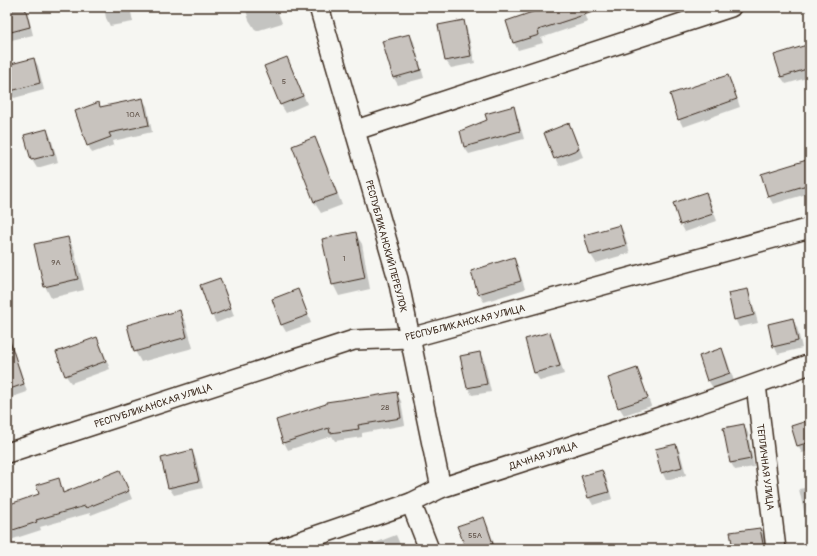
<svg xmlns="http://www.w3.org/2000/svg" width="817" height="556" font-family="Pangolin,sans-serif">
<style>
.shadow{fill:#0003}
.building{fill:#c8c3be;stroke:#3b2a1e}
.lines{fill:none;stroke-linecap:round;stroke-linejoin:round}
.minor-casing{stroke:#3b2a1e;stroke-width:22}
.minor{stroke:#f6f6f2;stroke-width:19}
.labels{text-anchor:middle;stroke-width:3;stroke-linejoin:round;paint-order:stroke}
.number-label{font-size:8px;fill:#5e5046}
.street-label{font-size:10px;fill:#3b2a1e;stroke:#f6f6f2}
</style>
<rect width="100%" height="100%" fill="#f6f6f2"/>
<filter id="ink" filterUnits="userSpaceOnUse"><feTurbulence type="fractalNoise" baseFrequency=".025" numOctaves="2"/><feDisplacementMap in="SourceGraphic" scale="8" xChannelSelector="R" yChannelSelector="G"/><feConvolveMatrix kernelMatrix="1 2 1 2 8 2 1 2 1" color-interpolation-filters="sRGB"/></filter>
<g filter="url(#ink)">
<g class="shadow">
<polygon points="7,7 26,7 33,35 7,41"/>
<polygon points="104,7 157,7 131,12 133,22 110,26 106,18"/>
<polygon points="245,7 276,7 282,23 256,31 249,20"/>
<polygon points="550,7 583,7 588,22 541,38 543,43 518,50 514,43 507,21"/>
<polygon points="463,21 467,29 475,63 451,68 446,61"/>
<polygon points="410,35 414,42 424,78 398,85 394,78"/>
<polygon points="810,45 810,77 786,84 781,77 775,55"/>
<polygon points="287,58 291,66 307,104 286,113 281,105 265,67"/>
<polygon points="34,59 38,66 44,90 14,98 9,91 7,81 7,66"/>
<polygon points="728,76 732,83 740,107 683,127 679,119"/>
<polygon points="142,99 147,106 152,132 113,141 114,145 92,153 88,145 98,103 101,108"/>
<polygon points="513,107 517,115 524,139 469,154 464,147 488,120"/>
<polygon points="569,125 573,132 583,157 559,166 555,158"/>
<polygon points="47,130 51,138 58,162 37,168 32,160 26,136"/>
<polygon points="315,138 321,150 342,205 321,213 314,202 294,146"/>
<polygon points="810,160 810,193 773,204 769,197 762,175"/>
<polygon points="706,194 710,201 717,221 685,232 681,224"/>
<polygon points="620,226 624,233 630,253 596,263 591,255 586,235"/>
<polygon points="355,233 362,244 370,289 339,296 333,284"/>
<polygon points="68,238 74,249 84,290 51,298 45,286"/>
<polygon points="513,258 518,266 525,289 484,302 479,294 472,271"/>
<polygon points="219,279 224,287 234,316 216,323 212,315"/>
<polygon points="298,290 302,298 311,323 286,332 282,325"/>
<polygon points="747,290 751,297 758,323 739,327 735,319"/>
<polygon points="180,312 186,323 193,348 141,362 135,351"/>
<polygon points="792,320 797,327 802,348 778,354 774,346"/>
<polygon points="550,333 554,341 564,374 540,381 535,373 526,340"/>
<polygon points="97,338 101,346 110,369 71,383 66,376 58,353"/>
<polygon points="722,349 726,357 734,381 713,388 708,380"/>
<polygon points="480,353 484,361 491,392 472,395 468,388"/>
<polygon points="16,361 20,369 27,392 7,399 7,364"/>
<polygon points="637,369 641,377 651,406 624,415 619,407"/>
<polygon points="396,393 401,401 405,425 362,433 362,437 335,441 332,436 288,450 284,442 327,405"/>
<polygon points="810,421 810,451 802,453 798,446 792,427"/>
<polygon points="744,425 748,433 754,467 735,470 731,463"/>
<polygon points="675,445 680,452 686,475 666,480 662,472"/>
<polygon points="192,451 196,459 203,488 174,495 169,488 163,458"/>
<polygon points="120,471 124,479 132,499 91,515 90,513 40,527 41,530 7,541 7,506 40,495 58,480 62,487 64,493"/>
<polygon points="602,471 606,478 612,499 593,505 589,498 583,477"/>
<polygon points="810,487 810,527 806,520 799,489"/>
<polygon points="483,518 488,526 496,549 467,549"/>
<polygon points="760,529 764,536 766,549 734,549"/>
<polygon points="396,535 402,549 363,549 362,548"/>
</g>
<g class="building">
<polygon points="7,7 25,7 30,27 7,33"/>
<polygon points="547,7 599,7 599,10 538,30 539,35 513,43 506,21"/>
<polygon points="464,20 471,56 445,61 438,25"/>
<polygon points="410,34 421,70 393,78 382,41"/>
<polygon points="810,44 810,68 781,77 774,55"/>
<polygon points="287,57 303,96 280,105 264,66"/>
<polygon points="34,58 40,83 7,92 7,65"/>
<polygon points="728,75 737,99 678,120 670,94"/>
<polygon points="143,98 149,125 109,133 111,137 87,146 75,111 99,102 100,107"/>
<polygon points="514,106 520,131 464,147 460,131 487,120 485,114"/>
<polygon points="569,123 579,149 554,159 544,133"/>
<polygon points="47,129 54,154 31,160 24,135"/>
<polygon points="315,137 337,194 314,202 292,146"/>
<polygon points="810,159 810,184 768,197 761,174"/>
<polygon points="706,192 713,214 680,225 673,203"/>
<polygon points="620,225 626,245 590,255 584,235"/>
<polygon points="356,232 365,278 332,285 322,239"/>
<polygon points="68,237 78,279 44,287 34,244"/>
<polygon points="514,257 521,281 478,294 471,271"/>
<polygon points="220,278 231,308 211,316 200,285"/>
<polygon points="298,289 308,315 281,325 272,299"/>
<polygon points="748,289 754,315 734,320 728,293"/>
<polygon points="180,310 187,337 134,352 127,325"/>
<polygon points="793,318 798,341 773,347 768,324"/>
<polygon points="550,332 560,366 534,373 525,339"/>
<polygon points="97,337 106,361 65,376 56,352"/>
<polygon points="10,341 24,384 7,390 7,342"/>
<polygon points="722,348 730,373 707,381 699,356"/>
<polygon points="480,352 487,384 467,388 460,356"/>
<polygon points="637,368 648,398 618,408 608,378"/>
<polygon points="397,392 401,418 358,425 359,429 330,433 329,428 283,443 276,420 326,404 326,402 354,398 355,399"/>
<polygon points="810,420 810,442 797,446 791,426"/>
<polygon points="744,424 751,459 730,463 723,428"/>
<polygon points="676,444 682,467 661,473 655,449"/>
<polygon points="192,450 199,481 168,488 161,458"/>
<polygon points="120,470 129,491 86,508 85,506 36,520 37,522 7,532 7,505 39,494 36,485 59,478 63,493"/>
<polygon points="602,470 609,492 588,498 581,476"/>
<polygon points="484,517 493,544 479,549 466,549 457,526"/>
<polygon points="760,528 764,549 733,549 730,532"/>
</g>
<g class="lines">
<defs>
<g id="minor">
<polyline points="319,7 398,279 441,488"/>
<polyline points="356,130 731,7"/>
<polyline points="756,385 776,549"/>
<polyline points="7,453 354,340 410,338 810,228"/>
<polyline points="411,503 429,549"/>
<path d="M278,549L411,503L441,488C564,448 688,410 810,364"/>
</g>
</defs>
<use href="#minor" class="minor-casing"/>
<use href="#minor" class="minor"/>
</g>
</g>
<g class="labels">
<g class="number-label">
<text x="284" y="84">5</text>
<text x="133" y="117">10А</text>
<text x="344" y="261">1</text>
<text x="56" y="265">9А</text>
<text x="385" y="410">28</text>
<text x="475" y="538">55А</text>
</g>
<g class="street-label">
<text transform="translate(387 246) rotate(75)" y="4">РЕСПУБЛИКАНСКИЙ ПЕРЕУЛОК</text>
<text transform="translate(465 322) rotate(-14)" y="4">РЕСПУБЛИКАНСКАЯ УЛИЦА</text>
<text transform="translate(153 405) rotate(-18)" y="4">РЕСПУБЛИКАНСКАЯ УЛИЦА</text>
<text transform="translate(543 455) rotate(-18)" y="4">ДАЧНАЯ УЛИЦА</text>
<text transform="translate(766 467) rotate(83)" y="4">ТЕПЛИЧНАЯ УЛИЦА</text>
</g>
</g>
<rect width="817" height="556" fill="none" stroke="#f6f6f2" stroke-width="24"/>
<rect x="12" y="12" width="793" height="532" fill="none" stroke="#3b2a1e" stroke-width="1.5" filter="url(#ink)"/>
</svg>
